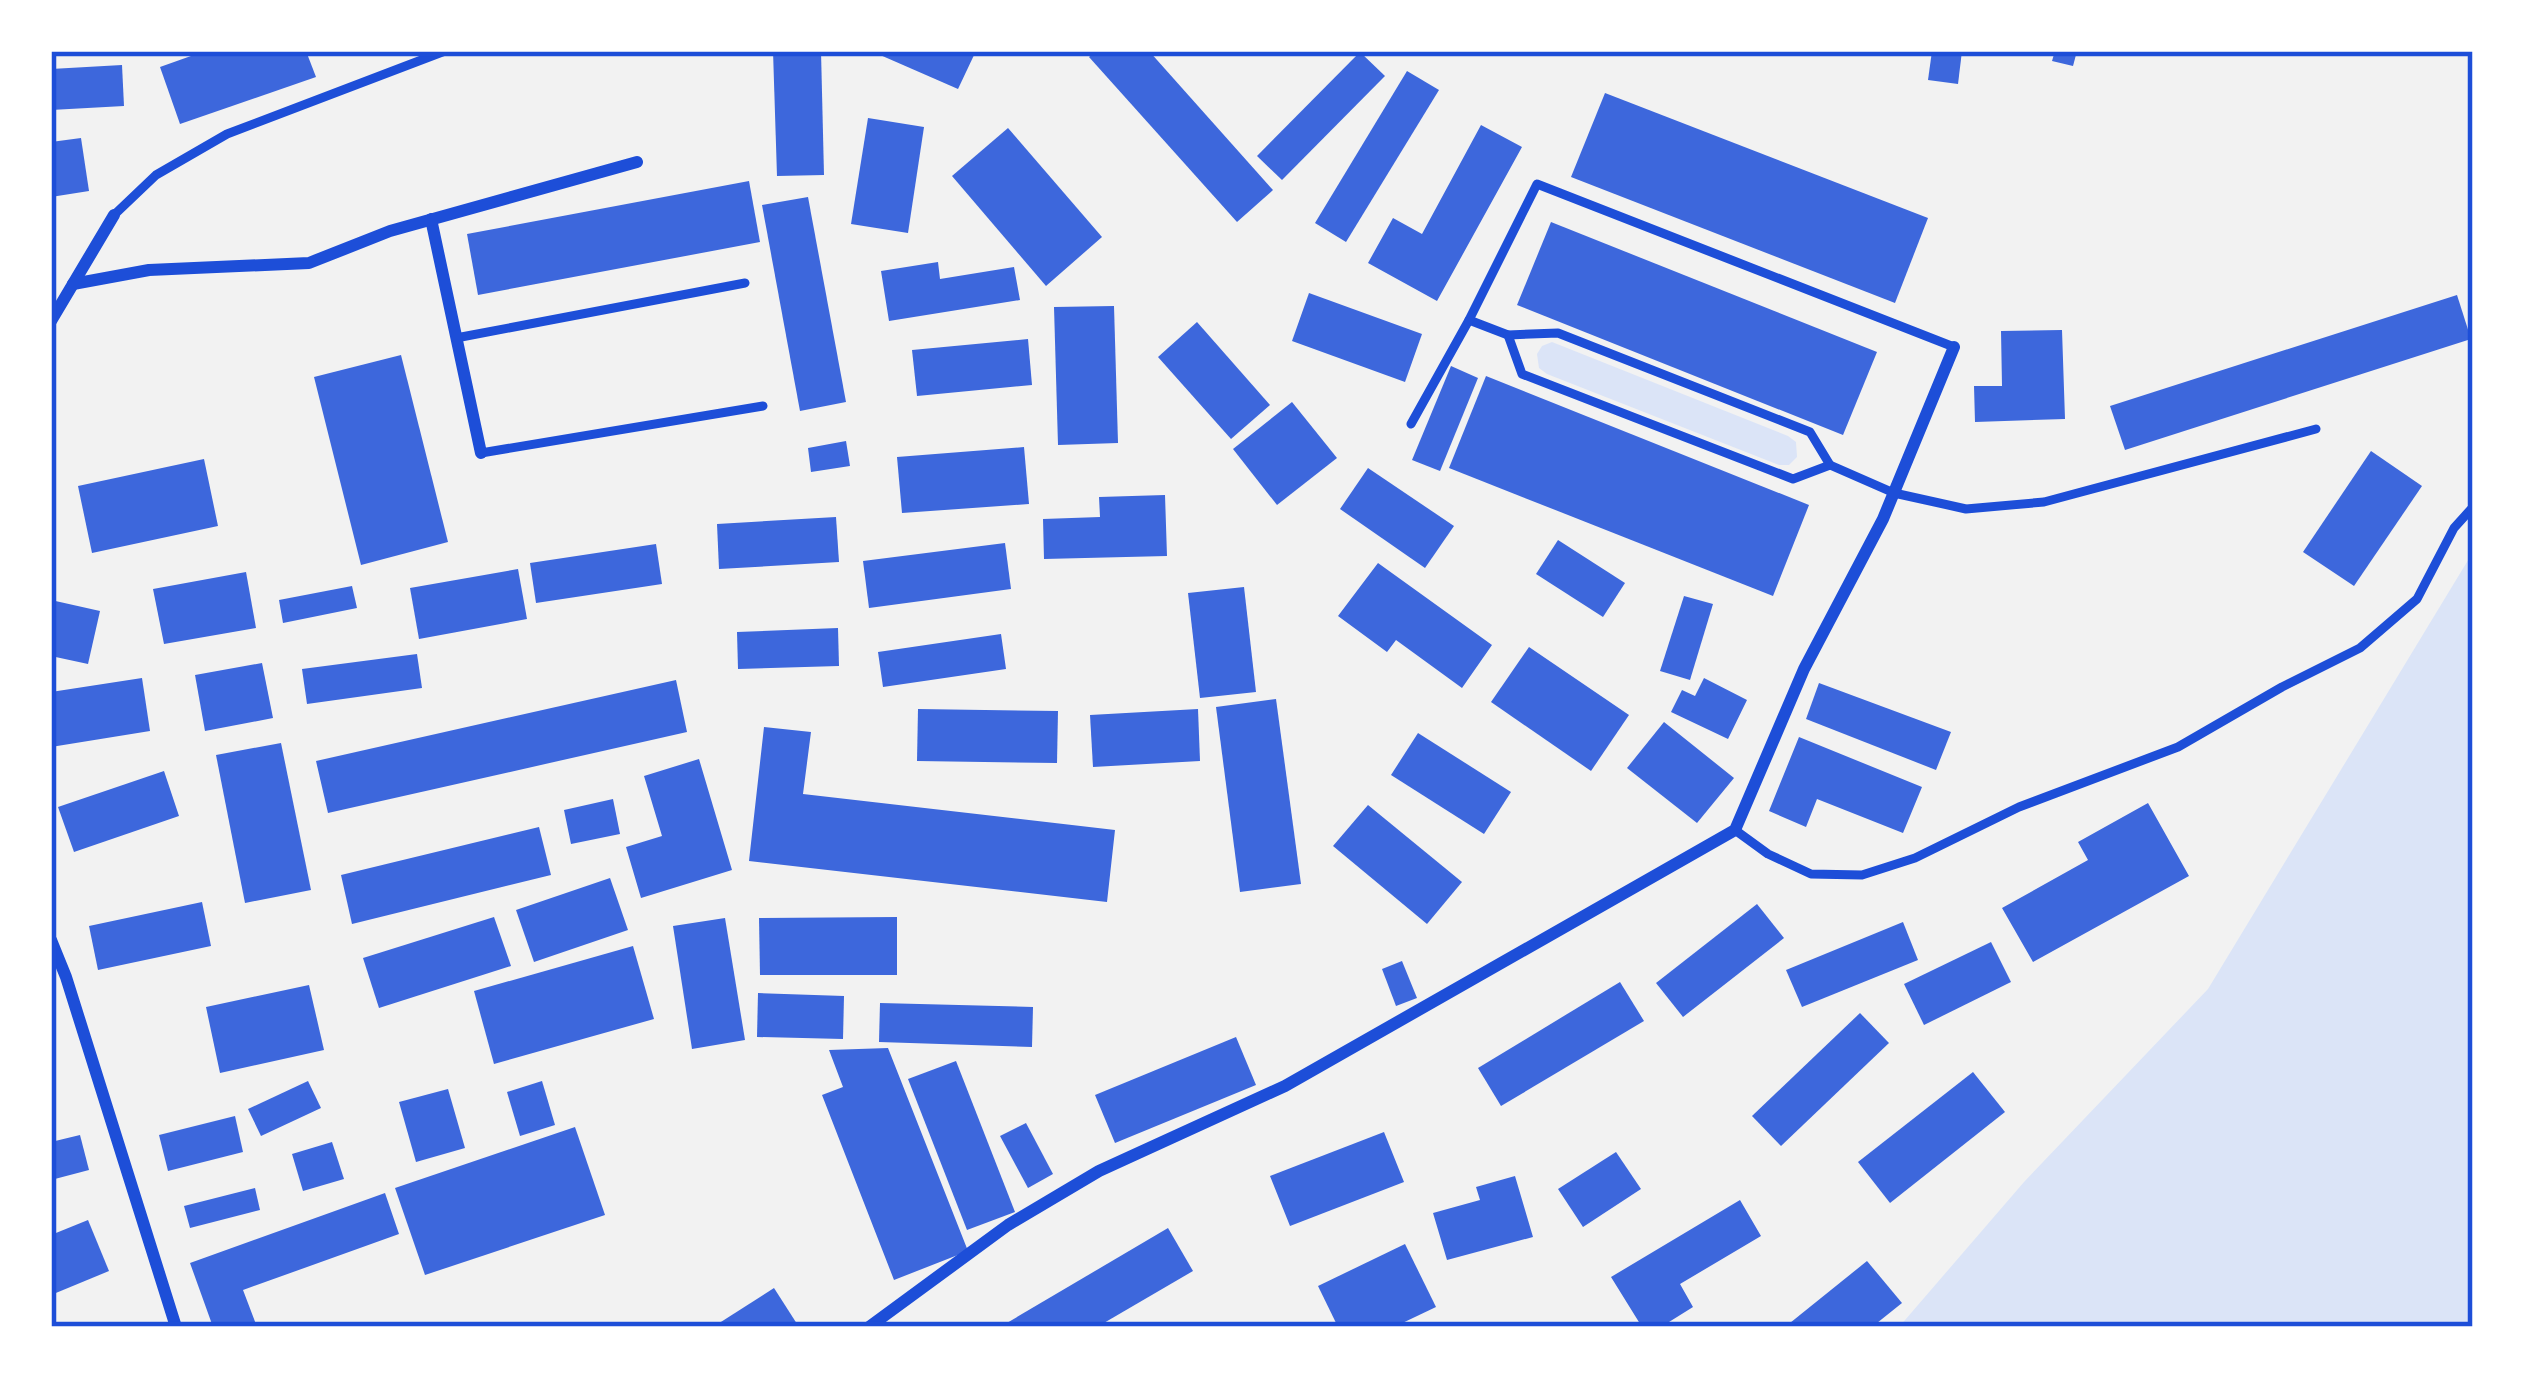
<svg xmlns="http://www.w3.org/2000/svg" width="2524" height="1378" font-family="'Source Sans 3',sans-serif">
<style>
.green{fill:#dbe4f7}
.building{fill:#3d67dc}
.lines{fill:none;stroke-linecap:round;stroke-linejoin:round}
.service{stroke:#1d4ed8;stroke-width:9}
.minor{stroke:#1d4ed8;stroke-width:12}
.neatline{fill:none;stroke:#1d4ed8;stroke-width:4.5}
</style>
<rect width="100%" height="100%" fill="#f2f2f2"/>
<g class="green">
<polygon points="1552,342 1788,436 1796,442 1797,457 1789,465 1779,465 1547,374 1539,368 1537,354 1542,346"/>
<polygon points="2473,552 2473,1327 1899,1327 2024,1182 2208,989"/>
</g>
<g class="building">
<polygon points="205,51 306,51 316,77 180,124 160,67"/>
<polygon points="773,51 821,51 824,175 777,176"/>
<polygon points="871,51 969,51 975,53 958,89"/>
<polygon points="1096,51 1149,51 1273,190 1237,222 1089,57"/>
<polygon points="1932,51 1962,51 1958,84 1928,80"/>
<polygon points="2055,51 2077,51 2073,66 2052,61"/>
<polygon points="1360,52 1385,76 1282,180 1257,156"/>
<polygon points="122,65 124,106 51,110 51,69"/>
<polygon points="1407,71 1439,90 1346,242 1315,223"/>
<polygon points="1605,93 1928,218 1895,303 1571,177"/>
<polygon points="868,118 924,127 908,233 851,224"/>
<polygon points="1481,125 1522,147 1437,301 1368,263 1393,218 1422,234"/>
<polygon points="1008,128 1102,237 1046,286 952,176"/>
<polygon points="81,138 89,191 51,197 51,142"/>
<polygon points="749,181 760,242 478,295 467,234"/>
<polygon points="808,197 846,402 800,411 762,205"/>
<polygon points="1551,222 1877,352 1843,435 1517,305"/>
<polygon points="938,262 940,279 1014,267 1020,300 889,321 881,271"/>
<polygon points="1309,293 1422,334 1405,382 1292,341"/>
<polygon points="2457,295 2471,339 2125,450 2110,406"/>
<polygon points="1114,306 1118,443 1058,445 1054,307"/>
<polygon points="1197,322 1270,405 1231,439 1158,357"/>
<polygon points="2062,330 2065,419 1975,422 1974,386 2002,386 2001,331"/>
<polygon points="1028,339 1032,385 917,396 912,350"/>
<polygon points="401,355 448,542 361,565 314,377"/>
<polygon points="1451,366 1478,378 1440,471 1412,460"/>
<polygon points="1486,376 1809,505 1773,596 1449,468"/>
<polygon points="1292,402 1337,458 1277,505 1233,449"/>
<polygon points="846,441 850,466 811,472 808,448"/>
<polygon points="1024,447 1029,504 902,513 897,457"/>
<polygon points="2371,451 2422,486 2354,586 2303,552"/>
<polygon points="204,459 218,526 92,553 78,486"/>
<polygon points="1368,468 1454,526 1425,568 1340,509"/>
<polygon points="1165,495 1167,556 1044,559 1043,519 1100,517 1099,497"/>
<polygon points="836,517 839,562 719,569 717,524"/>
<polygon points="1558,540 1625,583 1603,617 1536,574"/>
<polygon points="1005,543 1011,589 869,608 863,561"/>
<polygon points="656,544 662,584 536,603 530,563"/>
<polygon points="1378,563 1492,645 1462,688 1396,640 1387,652 1338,616"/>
<polygon points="518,569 527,619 419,639 410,588"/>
<polygon points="246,572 256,628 164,644 153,589"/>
<polygon points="352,586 357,608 283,623 279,600"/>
<polygon points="1244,587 1256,692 1200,698 1188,593"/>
<polygon points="1684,596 1713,604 1690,680 1660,671"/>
<polygon points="51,600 100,611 88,664 51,656"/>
<polygon points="838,628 839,666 738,669 737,632"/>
<polygon points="1001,634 1006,669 883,687 878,652"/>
<polygon points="1529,647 1629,715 1591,771 1491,702"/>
<polygon points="417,654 422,688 307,704 302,669"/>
<polygon points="262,663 273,718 205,731 195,675"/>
<polygon points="142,678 150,731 51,747 51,692"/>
<polygon points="1704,678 1747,700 1728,739 1671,712 1682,690 1695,696"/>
<polygon points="676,680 687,732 328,813 316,761"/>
<polygon points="1819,683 1951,732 1936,770 1806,719"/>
<polygon points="1276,699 1301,884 1240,892 1216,707"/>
<polygon points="918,709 1058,711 1057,763 917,761"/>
<polygon points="1198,709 1200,761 1093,767 1090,715"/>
<polygon points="1664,722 1734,778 1697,823 1627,768"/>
<polygon points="764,727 811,732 803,794 1115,830 1107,902 749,861"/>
<polygon points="1418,733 1511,792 1484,834 1391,775"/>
<polygon points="1799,737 1922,787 1903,833 1817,799 1806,827 1769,811"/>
<polygon points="281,743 311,890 245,903 216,755"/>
<polygon points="699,759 732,870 641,898 626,847 662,836 644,776"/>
<polygon points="164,771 179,816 74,852 58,807"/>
<polygon points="613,799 620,834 571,844 564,810"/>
<polygon points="2148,803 2189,876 2033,962 2002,908 2088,860 2078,842"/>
<polygon points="1368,805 1462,882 1427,924 1333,846"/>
<polygon points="539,827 551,875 352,924 341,875"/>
<polygon points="610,878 628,930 534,962 516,910"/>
<polygon points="202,902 211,946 98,970 89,926"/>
<polygon points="1757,904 1784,938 1683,1017 1656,983"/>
<polygon points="494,917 511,966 379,1008 363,958"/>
<polygon points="897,917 897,975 760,975 759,918"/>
<polygon points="725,918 745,1040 692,1049 673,926"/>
<polygon points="1903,922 1918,960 1802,1007 1786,970"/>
<polygon points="1991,942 2011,982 1924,1025 1904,984"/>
<polygon points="633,946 654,1019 494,1064 474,991"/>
<polygon points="1402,961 1417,998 1396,1006 1382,969"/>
<polygon points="1620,982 1644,1021 1501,1106 1478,1068"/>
<polygon points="309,985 324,1050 220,1073 206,1007"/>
<polygon points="758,993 844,996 843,1039 757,1037"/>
<polygon points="880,1003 1033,1007 1032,1047 879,1042"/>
<polygon points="1860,1013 1889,1043 1781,1146 1752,1116"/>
<polygon points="1236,1037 1256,1085 1115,1143 1095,1095"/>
<polygon points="888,1048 968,1251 894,1280 822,1095 843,1087 829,1050"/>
<polygon points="956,1061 1015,1212 967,1230 908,1079"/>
<polygon points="1973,1072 2005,1112 1890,1203 1858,1162"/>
<polygon points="308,1081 321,1108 261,1136 248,1109"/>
<polygon points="542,1081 555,1125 520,1136 507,1092"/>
<polygon points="448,1089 465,1148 416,1162 399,1102"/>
<polygon points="235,1116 243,1152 168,1171 159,1135"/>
<polygon points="1026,1123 1053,1174 1028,1188 1000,1136"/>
<polygon points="575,1127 605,1215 425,1275 395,1188"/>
<polygon points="1384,1132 1404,1182 1290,1226 1270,1176"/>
<polygon points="80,1135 89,1170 51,1180 51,1142"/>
<polygon points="332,1142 344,1179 303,1191 292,1154"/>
<polygon points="1616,1152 1641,1189 1583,1227 1558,1189"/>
<polygon points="1515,1176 1533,1237 1447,1260 1433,1213 1480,1200 1476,1187"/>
<polygon points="255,1188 260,1210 190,1228 184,1206"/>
<polygon points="385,1193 399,1234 243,1290 257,1327 213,1327 190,1263"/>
<polygon points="1740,1200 1761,1236 1680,1284 1693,1307 1661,1327 1642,1327 1611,1277"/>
<polygon points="88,1220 109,1271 51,1295 51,1235"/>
<polygon points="1168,1228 1193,1271 1097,1327 1000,1327"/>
<polygon points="1405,1244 1436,1307 1394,1327 1338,1327 1318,1286"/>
<polygon points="1867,1261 1902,1303 1872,1327 1785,1327"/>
<polygon points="774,1288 799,1327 713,1327"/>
</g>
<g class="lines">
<g class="service">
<polyline points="114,215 156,175 227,134 445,51"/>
<polyline points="1469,320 1508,335"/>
<polygon points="1558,333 1810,432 1830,465 1793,479 1522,374 1508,335"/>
<polyline points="456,338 745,283"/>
<polyline points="1411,424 1469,320 1537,184 1954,347"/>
<polyline points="481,453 763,406"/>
<polyline points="1830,465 1894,493 1966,509 2044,502 2316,429"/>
<polyline points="1735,830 1768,854 1811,874 1862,875 1915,858 2019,807 2178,747 2282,687 2360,648 2417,599 2454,528 2473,507"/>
</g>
<g class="minor">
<polyline points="431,219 481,453"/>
<polyline points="73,284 149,270 309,263 390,231 637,162"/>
<polyline points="51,321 114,215"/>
<polyline points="51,940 66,977 176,1327"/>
<polyline points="869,1327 1008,1225 1099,1171 1285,1086 1735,830 1804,669 1883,519 1954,347"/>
</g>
</g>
<rect width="2524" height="1378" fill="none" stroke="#ffffff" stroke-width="108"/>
<rect x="54" y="54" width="2416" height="1270" class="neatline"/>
</svg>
